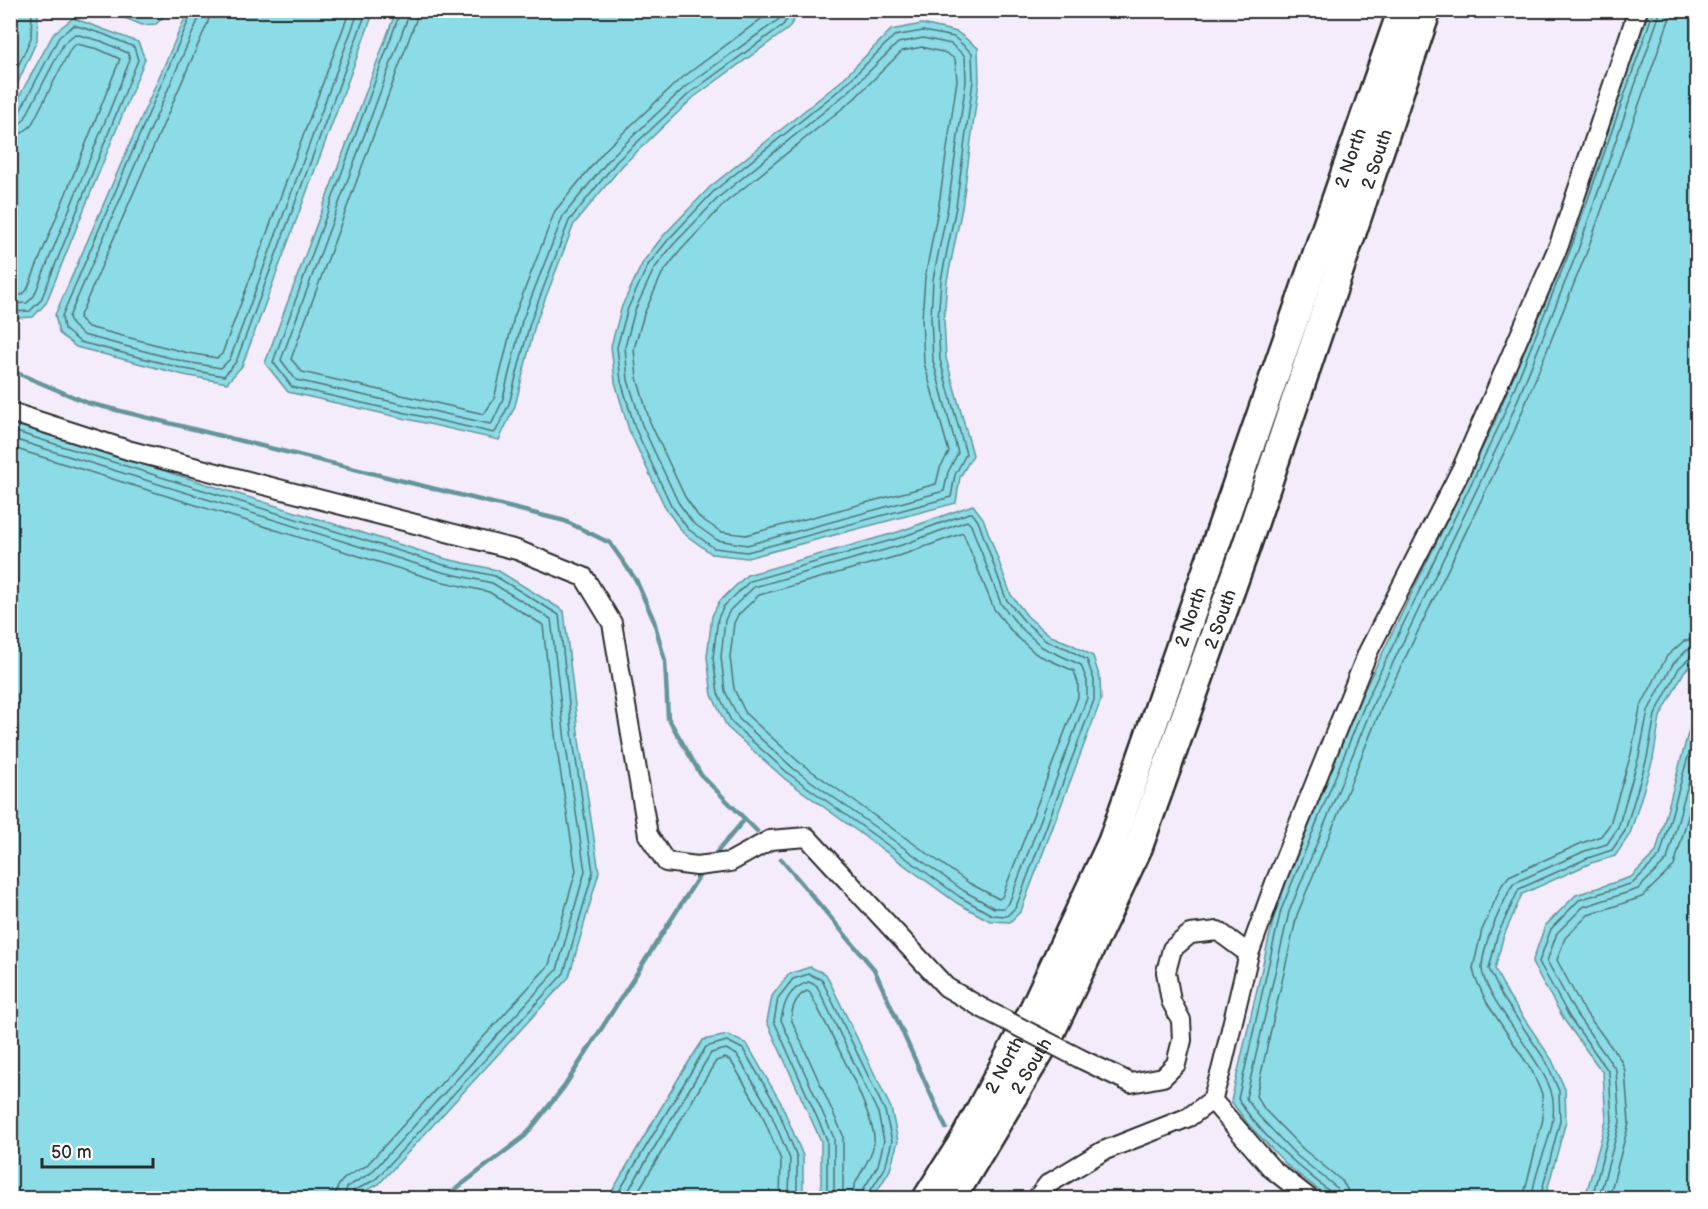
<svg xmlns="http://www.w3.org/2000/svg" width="1708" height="1209" font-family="'Balsamiq Sans',sans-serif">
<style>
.water{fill:#8bdce6;stroke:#65959b;stroke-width:1.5}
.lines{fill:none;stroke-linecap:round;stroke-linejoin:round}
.shore{stroke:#517276;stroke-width:1.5}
.stream{stroke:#65959b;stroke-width:4.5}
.minor-casing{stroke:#2b2b2b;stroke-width:22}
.highway-casing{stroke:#2b2b2b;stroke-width:32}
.minor{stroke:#fff;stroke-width:18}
.highway{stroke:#fff;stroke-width:27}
.minor-bridge-casing{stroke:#2b2b2b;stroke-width:22;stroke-linecap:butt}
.minor-bridge{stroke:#fff;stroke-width:18}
.labels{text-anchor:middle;stroke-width:5;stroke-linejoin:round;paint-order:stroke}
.street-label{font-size:18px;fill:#2b2b2b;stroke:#fff}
</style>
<rect width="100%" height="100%" fill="#f4ecfa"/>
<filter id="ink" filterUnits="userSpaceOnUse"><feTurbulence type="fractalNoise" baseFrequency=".0167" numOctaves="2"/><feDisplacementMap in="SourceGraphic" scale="12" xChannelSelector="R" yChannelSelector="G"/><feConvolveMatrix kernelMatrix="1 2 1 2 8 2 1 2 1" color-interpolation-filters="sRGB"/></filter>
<g filter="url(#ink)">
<g class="water">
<polygon points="11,10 36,11 38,13 37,40 11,98"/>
<polygon points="108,11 107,11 170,11 156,24 142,25"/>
<polygon points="188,11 374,11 242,366 227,383 184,375 76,347 59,333 55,315"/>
<polygon points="396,11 800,11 788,29 694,97 622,166 574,224 535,325 515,406 499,440 288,392 265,363"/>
<polygon points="1649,11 1697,11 1697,658 1684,672 1660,717 1653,759 1630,834 1615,856 1591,863 1522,894 1503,938 1495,969 1507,993 1552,1060 1565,1089 1566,1121 1545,1198 1329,1198 1288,1166 1248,1124 1231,1101 1276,908 1361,697 1494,424 1565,246"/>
<polygon points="73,18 138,42 145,59 46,303 33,317 13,318 10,317 11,119 20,95 54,33"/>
<polygon points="922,24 957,32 978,48 979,81 962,208 947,281 944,319 946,358 973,455 960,477 956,503 747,558 712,554 683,533 666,509 629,430 615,382 611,346 622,306 643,262 663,236 710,187 840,82 891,30"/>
<polygon points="11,423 446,559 497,570 564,611 579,740 599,872 569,977 379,1184 352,1198 11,1198"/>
<polygon points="973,505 983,518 1011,595 1028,617 1051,636 1071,644 1093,656 1100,679 1101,700 1021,911 1010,922 990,921 957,903 785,779 727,727 712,695 707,657 712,616 719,602 747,575 898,532"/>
<polygon points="1697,706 1697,1198 1585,1198 1606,1121 1603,1073 1565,1021 1532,963 1545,926 1576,895 1631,877 1656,852 1694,711"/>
<polygon points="810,967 826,974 891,1108 898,1141 890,1170 873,1198 821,1198 821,1141 767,1022 772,996 789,974"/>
<polygon points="728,1035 747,1044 781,1103 803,1156 803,1198 608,1198 681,1074 703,1040"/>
</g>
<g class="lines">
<g class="shore">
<polyline points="193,10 62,316 64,329 80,342 185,369 224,376 236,362 367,10"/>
<polyline points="201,10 199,18 69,317 72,325 83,335 186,362 221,368 230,359 359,10"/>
<polyline points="210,10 208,22 79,318 88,327 188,353 217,358 222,354 350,10"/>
<polyline points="401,10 273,362 292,387 494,433 496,431 509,404 530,323 569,221 617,161 690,93 783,25 793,10"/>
<polyline points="408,10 408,17 281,360 296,380 490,424 492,423 502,402 522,321 563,216 612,156 685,87 778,20 784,10"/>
<polyline points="417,10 416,20 291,359 302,372 484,414 494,399 514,317 555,211 605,150 678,81 773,10"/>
<polygon points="923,31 954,37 972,53 973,81 956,207 941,280 938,319 940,360 966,454 955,475 951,497 747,552 714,548 688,529 671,505 635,428 621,381 617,347 628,308 648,265 668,240 714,191 843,87 894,36"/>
<polygon points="923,38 951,44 965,56 966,81 948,206 933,279 931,318 933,361 958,453 948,472 944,491 747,545 717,540 693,523 678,502 642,425 628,380 625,347 635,310 654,269 673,245 719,197 848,92 898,43"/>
<polygon points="922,47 946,53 955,59 957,80 939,204 925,278 922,318 924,363 949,452 940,468 936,484 746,535 721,532 699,517 685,497 650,422 637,378 634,349 644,314 662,274 680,251 725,203 854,99 902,51"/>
<polyline points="10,84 31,38 32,10"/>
<polyline points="10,118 18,115 59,37 74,25 103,34 134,47 138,60 41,300 30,311 10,312"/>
<polyline points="10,126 18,125 24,120 64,43 75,34 101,41 128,53 130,60 34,296 27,303 10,304"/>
<polyline points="10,135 22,133 31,126 71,48 77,44 98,49 120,59 27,290 22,295 10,295"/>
<polyline points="10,430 444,565 495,576 559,615 573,740 593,872 564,973 376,1179 354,1191 351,1198"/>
<polyline points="10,438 442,572 492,583 551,619 565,741 585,871 557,970 371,1173 347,1187 344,1198"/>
<path d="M10,447L439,581L489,592L543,625L556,743L576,871L549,965L366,1166C351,1174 336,1179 335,1198"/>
<polygon points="969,513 972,513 978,521 1006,599 1024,621 1047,641 1068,649 1087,660 1094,680 1094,700 1016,907 1007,916 992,915 960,897 789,774 732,723 718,693 713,658 718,618 724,606 750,581 899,538"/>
<polygon points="967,521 971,525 1001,604 1019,626 1042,647 1081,665 1087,681 1087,698 1009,903 1004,908 994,908 964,891 794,769 739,719 725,691 721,657 725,620 730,610 754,587 902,545"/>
<polygon points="963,533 994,609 1013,633 1036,654 1074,671 1078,683 1078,697 1002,897 999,899 969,883 799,762 746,714 734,689 730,657 734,623 738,615 759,595 905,554"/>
<polyline points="615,1198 706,1047 727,1041 743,1049 776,1105 797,1157 797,1198"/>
<polyline points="624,1198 711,1053 726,1049 737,1055 769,1109 790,1159 789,1198"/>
<polyline points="634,1198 716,1061 725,1058 731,1061 761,1112 781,1160 780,1198"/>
<polyline points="827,1198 827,1140 774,1021 778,998 793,979 809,974 822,980 885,1111 892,1141 885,1168 869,1193 868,1198"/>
<path d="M834,1198V1138L781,1020C784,1002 790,987 809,982L817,986L878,1113L884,1141L878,1165L863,1190L861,1198"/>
<path d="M843,1198V1135L791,1019C792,1008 796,996 807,991L810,993C824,1021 878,1119 874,1143C871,1164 852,1179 852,1198"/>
<path d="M1332,1198L1330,1192C1297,1164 1261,1137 1238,1099L1281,910L1367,699L1499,426L1571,248L1654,10"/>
<polyline points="1340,1198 1336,1187 1297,1156 1258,1115 1246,1098 1289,912 1374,702 1506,429 1578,250 1661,10"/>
<polyline points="1349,1198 1347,1189 1342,1181 1303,1149 1265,1110 1256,1096 1297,915 1382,706 1514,432 1586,254 1669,20 1670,10"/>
<polyline points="1523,1198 1543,1119 1542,1094 1532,1071 1487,1003 1475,977 1473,968 1482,930 1502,885 1509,876 1582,843 1601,836 1610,824 1631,754 1640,708 1667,656 1684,641 1698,638"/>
<path d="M1532,1198C1534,1163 1562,1127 1551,1091C1541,1059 1480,991 1482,967C1484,939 1499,913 1510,889L1514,883L1585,851L1607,844L1618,828L1639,756L1648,711L1673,664L1687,650L1698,647"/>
<polyline points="1540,1198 1560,1121 1559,1091 1547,1063 1502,996 1489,969 1497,936 1519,889 1588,858 1612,850 1625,831 1647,758 1655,715 1679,668 1692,656 1698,654"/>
<polyline points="1592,1198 1612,1121 1609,1072 1570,1018 1539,962 1551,929 1579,900 1633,883 1660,856 1698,721"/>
<polyline points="1599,1198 1620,1122 1616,1070 1576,1014 1547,961 1557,933 1583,907 1638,889 1667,860 1698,748"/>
<polyline points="1609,1198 1629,1123 1625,1071 1621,1060 1583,1009 1557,960 1565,938 1588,915 1642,897 1674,866 1698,781"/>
</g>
<g class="stream">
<polyline points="10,370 88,403 565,521 610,543 636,580 654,621 665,661 668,718 701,775 757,831"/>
<polyline points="781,859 874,969 946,1128"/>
<polyline points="710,860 745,819"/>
<polyline points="444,1198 525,1136 564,1087 703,870"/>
</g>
<defs>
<g id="minor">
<polyline points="10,412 131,451 517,550 584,577 612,623 648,835 666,862 697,866 730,862 770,840 807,837 946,987 982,1008"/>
<polyline points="1081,1059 1131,1083 1163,1077 1176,1064 1182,1040 1181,1020 1171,1001 1166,972 1172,949 1190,934 1218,931 1249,954"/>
<polyline points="1212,1100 1272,1169 1309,1198"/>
<polyline points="1037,1198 1048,1184 1103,1151 1189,1117 1212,1100 1221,1071 1249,954 1276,880 1368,652 1462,468 1559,245 1638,10"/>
</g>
<g id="highway">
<path id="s1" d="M927,1198L964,1140L1028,1021L1112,842L1402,10"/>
<path id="s2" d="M952,1198L1048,1038L1138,848L1245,550L1427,10"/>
</g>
</defs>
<use href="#minor" class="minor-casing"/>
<use href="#highway" class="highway-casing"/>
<use href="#minor" class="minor"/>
<use href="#highway" class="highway"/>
<defs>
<polyline id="minor-bridge" points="982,1008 1081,1059"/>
</defs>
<use href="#minor-bridge" class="minor-bridge-casing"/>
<use href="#minor-bridge" class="minor-bridge"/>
</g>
</g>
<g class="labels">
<g class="street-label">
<text dy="6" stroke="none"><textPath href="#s1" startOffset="1126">2 North</textPath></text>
<text dy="6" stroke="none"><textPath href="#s2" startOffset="1126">2 South</textPath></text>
<text dy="6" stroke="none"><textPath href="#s1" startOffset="640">2 North</textPath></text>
<text dy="6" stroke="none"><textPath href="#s2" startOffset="640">2 South</textPath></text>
<text dy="6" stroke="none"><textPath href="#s1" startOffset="154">2 North</textPath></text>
<text dy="6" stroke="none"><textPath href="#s2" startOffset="154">2 South</textPath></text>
</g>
</g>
<rect width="1708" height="1209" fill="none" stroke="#fff" stroke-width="36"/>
<rect x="18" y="18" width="1672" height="1173" fill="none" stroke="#2b2b2b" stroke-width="2" filter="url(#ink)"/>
<path d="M42 1158v9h111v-9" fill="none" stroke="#2b2b2b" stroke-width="3"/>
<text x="51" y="1158" font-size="18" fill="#2b2b2b" stroke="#ffffff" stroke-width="4.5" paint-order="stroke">50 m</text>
</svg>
